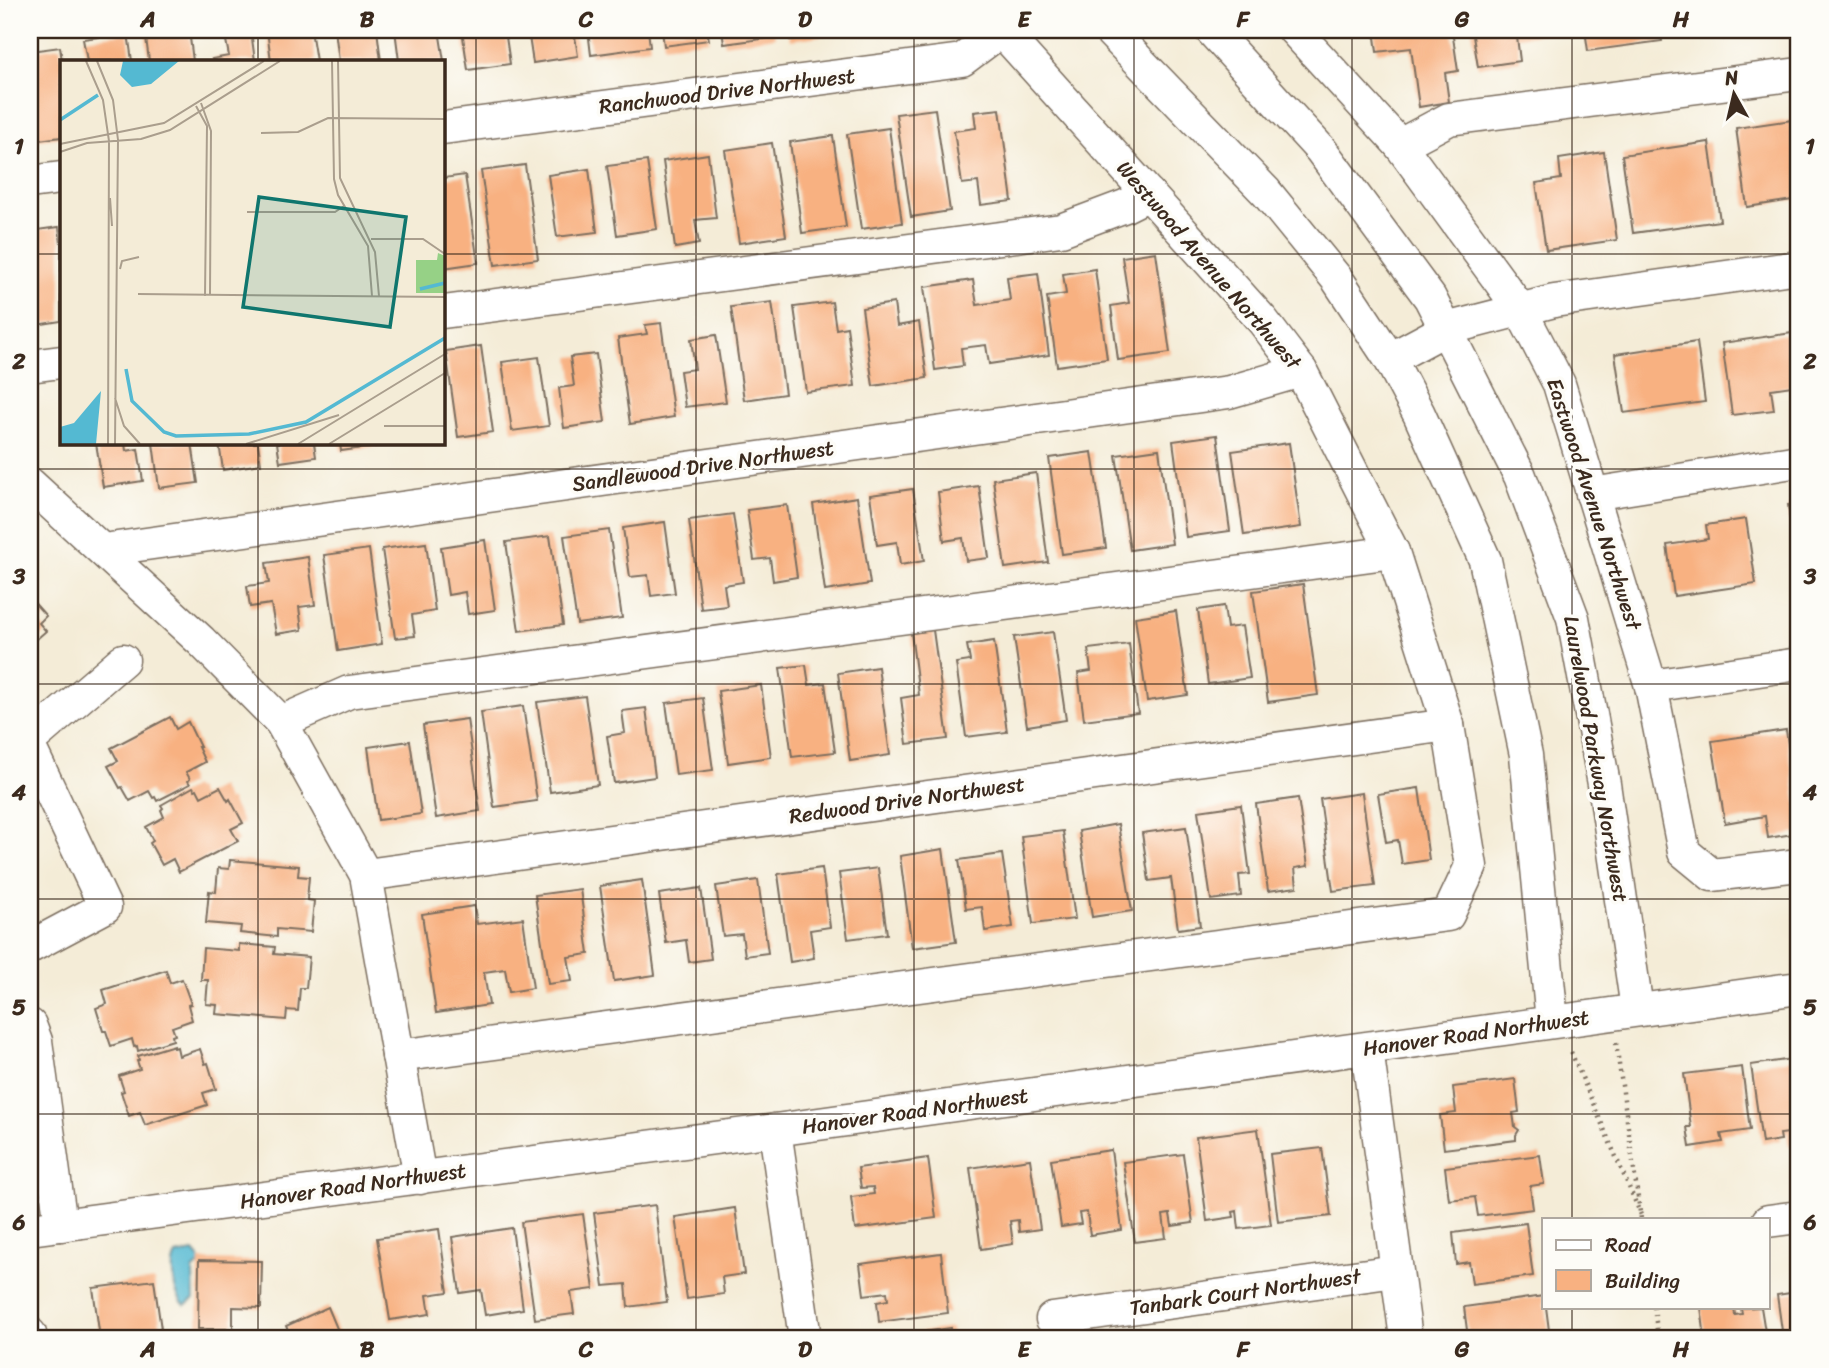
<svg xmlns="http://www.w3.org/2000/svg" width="1829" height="1368" font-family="Sriracha,sans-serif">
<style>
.water{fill:#54b9d2;stroke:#487278;stroke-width:2}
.building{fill:#f8b181}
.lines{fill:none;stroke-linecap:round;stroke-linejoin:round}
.minor-casing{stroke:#7c6e5f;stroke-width:35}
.path{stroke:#7c6e5f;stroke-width:4.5;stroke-dasharray:2 5;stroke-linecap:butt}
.minor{stroke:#fff;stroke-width:32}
.grid{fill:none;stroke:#3b2a1e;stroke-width:2;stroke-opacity:0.55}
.labels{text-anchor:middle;stroke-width:7;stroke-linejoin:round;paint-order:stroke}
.street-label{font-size:21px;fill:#3b2a1e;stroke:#fdfcf7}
.inset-river{fill:none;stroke:#54b9d2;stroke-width:3.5}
.inset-road{fill:none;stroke:#aa9e8d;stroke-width:2}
.view{fill:#0f766e;fill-opacity:0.15;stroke:#0f766e;stroke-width:3.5}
.inset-edge{fill:none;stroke:#3b2a1e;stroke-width:3.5}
.neatline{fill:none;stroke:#3b2a1e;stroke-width:2.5}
.grid-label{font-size:23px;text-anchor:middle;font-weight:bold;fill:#3b2a1e}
</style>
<rect width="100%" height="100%" fill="#fdfcf7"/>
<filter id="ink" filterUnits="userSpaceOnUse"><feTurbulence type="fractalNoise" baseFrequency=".0143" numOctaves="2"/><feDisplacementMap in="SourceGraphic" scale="14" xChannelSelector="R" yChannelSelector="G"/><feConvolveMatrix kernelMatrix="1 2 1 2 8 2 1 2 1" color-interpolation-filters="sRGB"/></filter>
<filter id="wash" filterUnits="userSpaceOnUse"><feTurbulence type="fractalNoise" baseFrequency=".00686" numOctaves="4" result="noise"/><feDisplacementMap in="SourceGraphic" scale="28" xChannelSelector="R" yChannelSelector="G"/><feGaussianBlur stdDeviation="1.57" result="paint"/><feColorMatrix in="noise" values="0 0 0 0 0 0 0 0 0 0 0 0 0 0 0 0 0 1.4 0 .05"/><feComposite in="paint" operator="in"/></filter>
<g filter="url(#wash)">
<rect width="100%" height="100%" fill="#f4ecd7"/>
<path class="water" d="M194,1252L199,1258L200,1264L193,1271L194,1299L185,1305C174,1297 169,1266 176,1255Z"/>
<g id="blocks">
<g class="building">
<polygon points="145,30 189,30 193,61 149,61"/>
<polygon points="267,30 311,30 316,61 271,61"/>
<polygon points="335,30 377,30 381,61 339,61"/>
<polygon points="395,30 439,30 444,61 399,61"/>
<polygon points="462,30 505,30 510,64 468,70"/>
<polygon points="528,30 574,30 578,56 533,63"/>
<polygon points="588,30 648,30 650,47 591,55"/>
<polygon points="662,30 707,30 709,40 664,46"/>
<polygon points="722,30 774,30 775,37 724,44"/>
<polygon points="788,30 833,30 833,34 790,40"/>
<polygon points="1374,30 1452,30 1458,71 1445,73 1449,102 1419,107 1411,48 1377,52"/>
<polygon points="1472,30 1561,30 1561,31 1517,37 1520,61 1478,67"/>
<polygon points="1585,30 1660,30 1662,41 1588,51"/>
<polygon points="1723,30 1780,30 1780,31 1724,39"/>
<polygon points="251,31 255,61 213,61 212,59 229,56 225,35"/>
<polygon points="128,33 132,61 87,61 83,39"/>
<polygon points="60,47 62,61 61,137 31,141 30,51"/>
<polygon points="935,109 950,211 911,217 896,114"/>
<polygon points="1000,109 1012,201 981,205 978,182 962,184 954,131 976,128 974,112"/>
<polygon points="1799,119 1799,199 1747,207 1736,128"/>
<polygon points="889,128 902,223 861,229 847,134"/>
<polygon points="833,136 846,227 802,233 790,142"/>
<polygon points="1709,142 1720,221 1633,233 1622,155"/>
<polygon points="772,143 786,236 739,243 725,150"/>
<polygon points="1604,152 1617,240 1546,250 1536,183 1561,179 1559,159"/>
<polygon points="708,154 716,218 695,220 699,244 675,248 663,161"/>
<polygon points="647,161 657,229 617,235 607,166"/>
<polygon points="525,165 538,259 495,265 481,171"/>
<polygon points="589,169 597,232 557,237 548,175"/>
<polygon points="465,175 478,263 443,268 443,178"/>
<polygon points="59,227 61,243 61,321 30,326 30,231"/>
<polygon points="1156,252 1170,353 1118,360 1111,306 1129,303 1122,257"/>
<polygon points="1095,269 1107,359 1057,366 1047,297 1066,294 1063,274"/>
<polygon points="1038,273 1049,355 989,364 986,345 961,348 963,366 935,370 924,287 973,280 977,305 1010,300 1007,277"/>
<polygon points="772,302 785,394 744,400 731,307"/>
<polygon points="832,302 836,329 847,327 855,386 806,392 794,307"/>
<polygon points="894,303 897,326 919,322 927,378 873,386 862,308"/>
<polygon points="661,323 674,417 630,424 618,338 647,334 645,325"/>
<polygon points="1799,332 1799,385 1771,389 1774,410 1732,415 1722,343"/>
<polygon points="716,335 726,402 685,407 680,371 695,369 691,339"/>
<polygon points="1697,342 1705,402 1624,413 1615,354"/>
<polygon points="481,346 493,432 458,437 446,351"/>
<polygon points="596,354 605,422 564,428 559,388 574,386 570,357"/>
<polygon points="539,357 549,426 512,431 502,362"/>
<polygon points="1217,435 1230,531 1186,537 1173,441"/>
<polygon points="96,443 125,443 126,451 138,449 143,481 103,487"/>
<polygon points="153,443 192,443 198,483 159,488"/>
<polygon points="219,443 258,443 261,464 223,470"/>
<polygon points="277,443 314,443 316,457 280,462"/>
<polygon points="340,443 384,443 384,445 341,451"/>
<polygon points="1289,443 1301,527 1244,535 1232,451"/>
<polygon points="1159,449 1172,544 1130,550 1116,455"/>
<polygon points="1092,452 1106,548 1062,554 1049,458"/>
<polygon points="1036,473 1048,562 1005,568 993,479"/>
<polygon points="979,486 989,558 966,561 963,538 944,541 938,492"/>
<polygon points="913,489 924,561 900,565 897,542 877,545 870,495"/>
<polygon points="857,497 870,584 825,591 813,504"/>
<polygon points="1799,504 1799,576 1798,577 1788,505"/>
<polygon points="787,505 797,577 773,581 770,558 754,560 747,510"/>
<polygon points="733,514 743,582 724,585 727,606 701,609 689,520"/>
<polygon points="1746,519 1756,584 1674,596 1667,545 1708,539 1706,525"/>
<polygon points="665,522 675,593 651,596 648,575 630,577 623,528"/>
<polygon points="609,530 622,618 577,624 564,536"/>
<polygon points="550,536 563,625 519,631 506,542"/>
<polygon points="485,540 495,610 468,614 465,592 448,595 441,547"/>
<polygon points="426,543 435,611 412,615 415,636 395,638 382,549"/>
<polygon points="369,549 382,644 338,651 324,555"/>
<polygon points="308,557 315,605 299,607 302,630 276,634 271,604 250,607 247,586 269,583 266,563"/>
<polygon points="1303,584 1318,695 1268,702 1253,591"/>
<polygon points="30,598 46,616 39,623 46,631 30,645"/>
<polygon points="1224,606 1227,628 1242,626 1250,678 1208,684 1198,610"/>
<polygon points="1176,611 1188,695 1147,701 1135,617"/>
<polygon points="933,630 948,739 907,744 901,698 919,695 911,633"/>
<polygon points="1053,632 1066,720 1027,726 1014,637"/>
<polygon points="994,641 1007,732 966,737 956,663 970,661 967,645"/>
<polygon points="1129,644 1138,713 1084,720 1078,673 1091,671 1088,649"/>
<polygon points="806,665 809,685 825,683 835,752 792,757 780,668"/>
<polygon points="878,667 890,755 850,761 838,673"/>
<polygon points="761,685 771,757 728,763 718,691"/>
<polygon points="585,696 598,785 550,792 537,702"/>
<polygon points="703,698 713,770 676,775 666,703"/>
<polygon points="523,706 537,801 494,807 481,712"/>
<polygon points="646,708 655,777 614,783 607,736 625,733 622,711"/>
<polygon points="170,717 176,729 188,722 200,747 198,747 205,762 186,772 190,779 188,781 190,784 157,801 155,797 153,798 149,791 130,801 122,787 120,788 108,766 118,761 111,748"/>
<polygon points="467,719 480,811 436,818 423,725"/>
<polygon points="1786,730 1799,819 1799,833 1768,838 1765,816 1725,823 1712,741"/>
<polygon points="410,741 421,814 378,820 368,747"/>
<polygon points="193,787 195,790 197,789 201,797 220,787 228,801 230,799 243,823 231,829 238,841 179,872 173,859 162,865 150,843 153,841 146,827 164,817 161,810 163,808 161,805"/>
<polygon points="1419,788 1429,860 1402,864 1398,840 1386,842 1378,794"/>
<polygon points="1362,793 1375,886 1333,891 1320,799"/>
<polygon points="1298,798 1308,866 1295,868 1297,887 1268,891 1256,804"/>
<polygon points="1241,805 1250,874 1239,875 1241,896 1211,900 1198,811"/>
<polygon points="1118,824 1132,911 1092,917 1079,831"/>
<polygon points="1186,827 1200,926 1178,929 1171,878 1149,881 1142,833"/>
<polygon points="1063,831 1075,919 1033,924 1021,836"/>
<polygon points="943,849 956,942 912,948 900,856"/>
<polygon points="1002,854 1013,927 985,931 982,907 966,909 959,860"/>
<polygon points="230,860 299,866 298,876 309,877 307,900 314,901 311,932 277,929 277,937 240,933 241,926 206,923 209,891 216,892 218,868 229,869"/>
<polygon points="822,868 830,927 810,930 814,958 790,962 778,874"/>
<polygon points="878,868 887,934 848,939 839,873"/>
<polygon points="642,880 655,975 614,981 600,886"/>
<polygon points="758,880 768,953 745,956 742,934 723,936 716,886"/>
<polygon points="701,888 711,959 689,962 686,940 666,943 659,894"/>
<polygon points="580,889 589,954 568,957 572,981 548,984 535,895"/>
<polygon points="474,906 477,924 523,918 533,988 509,992 505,969 484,972 489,1005 436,1013 422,914"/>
<polygon points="239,944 275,947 274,954 309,957 306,988 300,988 298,1011 287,1010 286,1020 216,1014 217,1005 206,1004 208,980 201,980 203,948 239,951"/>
<polygon points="166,970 170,983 182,979 191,1004 188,1005 192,1020 172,1027 175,1035 172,1036 173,1040 138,1051 137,1046 134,1047 132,1039 111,1046 106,1031 103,1031 96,1008 107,1004 103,990"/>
<polygon points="174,1045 174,1048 177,1047 179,1056 200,1049 205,1064 208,1063 216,1089 203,1093 207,1105 145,1125 140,1112 129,1116 121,1092 124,1091 119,1076 140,1069 137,1061 139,1060 138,1056"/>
<polygon points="1799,1058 1799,1144 1789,1146 1788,1133 1780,1134 1781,1140 1762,1143 1751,1065"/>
<polygon points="1742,1067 1750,1130 1721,1134 1723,1142 1690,1147 1687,1127 1691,1127 1684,1074"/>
<polygon points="1515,1079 1519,1112 1513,1113 1515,1127 1519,1130 1516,1135 1516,1140 1444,1149 1440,1115 1456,1113 1453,1087"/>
<polygon points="1258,1129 1271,1225 1239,1229 1237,1211 1233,1212 1234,1217 1207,1221 1196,1137"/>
<polygon points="1322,1148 1331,1216 1278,1222 1270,1154"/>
<polygon points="1111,1150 1122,1230 1090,1235 1087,1212 1079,1213 1081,1224 1061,1227 1051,1159"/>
<polygon points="1183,1154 1193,1223 1172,1226 1170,1214 1163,1215 1166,1238 1135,1242 1123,1162"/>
<polygon points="1540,1155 1544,1184 1530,1186 1533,1209 1478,1216 1475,1197 1449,1200 1445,1167"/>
<polygon points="928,1158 936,1218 855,1229 851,1197 874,1194 873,1187 861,1188 858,1168"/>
<polygon points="1030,1159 1040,1229 1019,1232 1018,1220 1010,1221 1013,1244 981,1249 970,1168"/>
<polygon points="655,1205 667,1302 628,1307 626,1284 604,1286 594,1213"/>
<polygon points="735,1208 744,1274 722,1277 724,1294 687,1299 675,1217"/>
<polygon points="583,1214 594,1289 571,1292 574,1314 535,1319 521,1222"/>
<polygon points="1526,1223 1533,1276 1472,1284 1469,1262 1456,1264 1453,1233"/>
<polygon points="512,1228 523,1309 485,1315 481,1290 460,1293 452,1237"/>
<polygon points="439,1229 448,1292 427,1295 430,1314 390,1320 377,1238"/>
<polygon points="941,1253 948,1313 879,1322 877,1302 888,1300 887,1292 864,1295 860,1264"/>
<polygon points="199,1260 262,1261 261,1308 233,1307 233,1329 198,1329"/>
<polygon points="154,1280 161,1329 138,1332 139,1338 100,1338 93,1288"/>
<polygon points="1797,1292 1798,1299 1799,1298 1799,1338 1783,1338 1777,1295"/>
<polygon points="1544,1296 1544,1307 1546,1307 1550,1338 1492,1338 1491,1335 1468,1338 1464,1307"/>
<polygon points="328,1307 341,1338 291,1338 286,1326"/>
<polygon points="1701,1307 1734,1307 1735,1315 1742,1314 1741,1308 1761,1307 1766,1338 1705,1338"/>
<polygon points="951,1328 952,1338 889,1338 889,1337"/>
</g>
</g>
</g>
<g filter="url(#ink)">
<use href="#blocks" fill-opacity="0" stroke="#7c6e5f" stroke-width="2"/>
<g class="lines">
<defs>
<g id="minor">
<polyline points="1109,30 1266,192 1337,279 1390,359 1419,414 1485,560 1526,755 1552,1021"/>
<polyline points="1211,30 1321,150 1430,298 1520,476 1573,618 1604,784 1637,1009"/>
<polyline points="1294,30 1400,145 1520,309 1559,384 1651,686 1684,852 1712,875 1799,865"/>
<polyline points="443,128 962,60 1002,30"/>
<polyline points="1400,145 1449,119 1799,74"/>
<polyline points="30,182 61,178"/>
<polyline points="443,312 1061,230 1125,206 1149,194"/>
<polyline points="1390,359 1446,329 1554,301 1799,267"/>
<polyline points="30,366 61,362"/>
<polyline points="30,484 201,641 281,722 366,875 420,1178"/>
<polyline points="1592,494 1799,461"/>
<polyline points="103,550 1229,392 1301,371"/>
<polyline points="1651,686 1799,664"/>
<polyline points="281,722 349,692 1393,552"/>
<polyline points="30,740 123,660"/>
<polyline points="30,748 105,907 30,947"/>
<polyline points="366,875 1448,725"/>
<polyline points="30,1025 36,1041 61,1225"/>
<polyline points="1367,1049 1406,1338"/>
<polyline points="398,1056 1448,915 1471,866 1448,725 1393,552 1301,371 1263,321 1001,30"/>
<polyline points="775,1130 805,1338"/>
<polyline points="1768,1221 1799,1217"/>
<polyline points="30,1229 775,1130 1799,988"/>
<polyline points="1052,1319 1396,1271"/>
<polyline points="30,1334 30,1338"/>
</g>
</defs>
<use href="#minor" class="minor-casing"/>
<g class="path">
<polyline points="1616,1043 1641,1219"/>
<polyline points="1571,1052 1641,1215"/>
<polyline points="1654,1307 1658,1338"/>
</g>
<use href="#minor" class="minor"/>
</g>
</g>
<path class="grid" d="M258,30V61M476,30V1338M696,30V1338M914,30V1338M1134,30V1338M1352,30V1338M1572,30V1219M30,254H61M443,254H1799M258,443V1338M30,469H1799M30,684H1799M30,899H1799M30,1114H1799M1572,1307V1338"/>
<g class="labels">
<g class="street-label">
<text transform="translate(727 91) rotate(-7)" y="7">Ranchwood Drive Northwest</text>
<text transform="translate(1209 265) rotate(49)" y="7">Westwood Avenue Northwest</text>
<text transform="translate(703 466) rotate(-8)" y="7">Sandlewood Drive Northwest</text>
<text transform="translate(1594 504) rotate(72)" y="7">Eastwood Avenue Northwest</text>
<text transform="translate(1596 759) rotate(80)" y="7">Laurelwood Parkway Northwest</text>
<text transform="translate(907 800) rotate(-8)" y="7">Redwood Drive Northwest</text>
<text transform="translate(1476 1033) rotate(-8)" y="7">Hanover Road Northwest</text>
<text transform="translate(915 1111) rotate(-8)" y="7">Hanover Road Northwest</text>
<text transform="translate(353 1186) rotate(-8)" y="7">Hanover Road Northwest</text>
<text transform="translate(1245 1292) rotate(-8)" y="7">Tanbark Court Northwest</text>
</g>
</g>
<g transform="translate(60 60)">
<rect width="385" height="385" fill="#f4ecd7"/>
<path d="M378,193L385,196V233H356V200H377Z" fill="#96d186"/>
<path d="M63,1H119L91,24L72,27L60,15ZM41,331L36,384H0V367L14,363Z" fill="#54b9d2"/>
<path class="inset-river" d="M0,60L38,35M360,229L385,223M66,309L72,341L104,372L116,376L189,374L246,362L385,278"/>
<path class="inset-road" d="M26,1L43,40L49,81L48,384M37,1L53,40L58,80L55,384M272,1L274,119L278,135L308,186L312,236M278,1L280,118L315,192L319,236M141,43L151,71L150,236M136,46L147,66L145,236M201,73L238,72L268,58L385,59M0,84L104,63L204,1M0,92L27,83L81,79L110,70L220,1M50,138L52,166M187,152H275L284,146M311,179H363L385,194M60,209L62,201L79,197M78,234L385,237M55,338L64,366L80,384M324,366H385M186,384L279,355M238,384L385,294M269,384L385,313"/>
<path class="view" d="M199,137L346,157L330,267L183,247Z"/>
<rect width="385" height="385" class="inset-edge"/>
</g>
<rect width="1829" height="1368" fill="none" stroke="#fdfcf7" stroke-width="77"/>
<rect x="1542" y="1218" width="228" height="91" fill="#fdfcf7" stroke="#afa8a0" stroke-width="2"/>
<rect x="1556" y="1240" width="35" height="10" fill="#ffffff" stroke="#afa8a0" stroke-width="2"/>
<text x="1605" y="1252" font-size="21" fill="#3b2a1e">Road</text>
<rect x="1556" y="1270" width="35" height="21" fill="#f8b181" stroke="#afa8a0" stroke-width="2"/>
<text x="1605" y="1288" font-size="21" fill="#3b2a1e">Building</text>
<g transform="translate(1734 94) rotate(352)" stroke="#fdfcf7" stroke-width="5" paint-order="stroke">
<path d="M0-5L12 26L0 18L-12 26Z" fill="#3b2a1e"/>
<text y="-10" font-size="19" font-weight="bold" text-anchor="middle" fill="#3b2a1e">N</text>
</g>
<rect x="38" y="38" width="1752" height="1292" class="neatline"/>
<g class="grid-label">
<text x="148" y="27">A</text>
<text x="367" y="27">B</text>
<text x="586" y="27">C</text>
<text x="805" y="27">D</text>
<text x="1024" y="27">E</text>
<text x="1243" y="27">F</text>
<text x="1462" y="27">G</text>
<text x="1681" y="27">H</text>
<text x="19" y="154">1</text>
<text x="1810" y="154">1</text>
<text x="19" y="369">2</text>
<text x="1810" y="369">2</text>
<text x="19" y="584">3</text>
<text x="1810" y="584">3</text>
<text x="19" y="800">4</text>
<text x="1810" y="800">4</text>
<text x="19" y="1015">5</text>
<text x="1810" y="1015">5</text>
<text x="19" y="1230">6</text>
<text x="1810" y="1230">6</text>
<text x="148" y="1357">A</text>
<text x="367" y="1357">B</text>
<text x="586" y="1357">C</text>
<text x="805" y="1357">D</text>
<text x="1024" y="1357">E</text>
<text x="1243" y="1357">F</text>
<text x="1462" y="1357">G</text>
<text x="1681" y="1357">H</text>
</g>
</svg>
